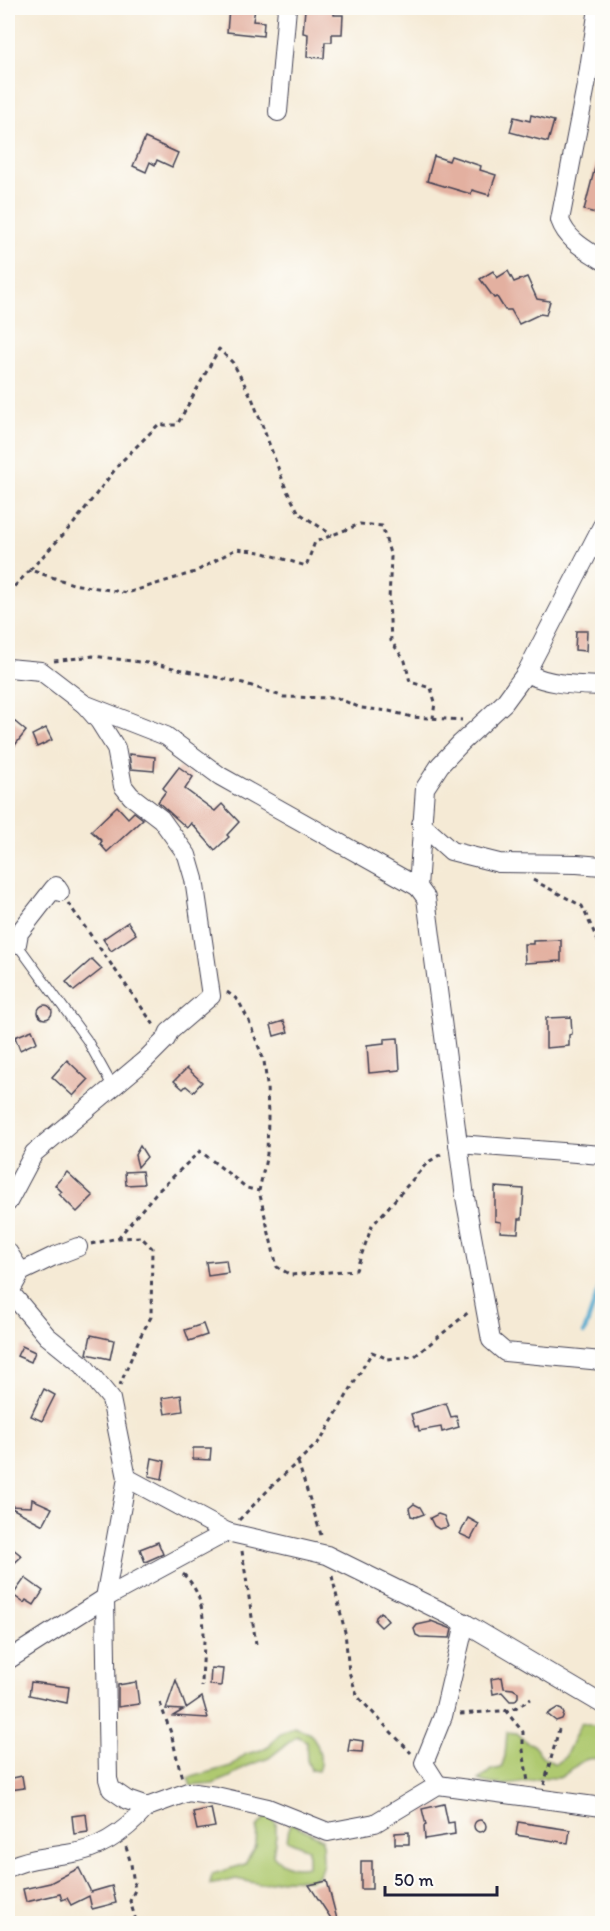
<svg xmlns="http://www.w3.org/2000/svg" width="610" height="1931" font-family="Itim,sans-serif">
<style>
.green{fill:#afc96f;stroke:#687655;stroke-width:1.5}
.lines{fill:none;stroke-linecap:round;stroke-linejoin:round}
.stream{stroke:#50a8cd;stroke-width:4.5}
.building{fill:#e3b0a0}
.service-casing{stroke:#424052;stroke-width:11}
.minor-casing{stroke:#424052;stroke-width:20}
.path{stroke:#424052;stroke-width:3;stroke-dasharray:4.5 4.5;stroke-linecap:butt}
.service{stroke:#fff;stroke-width:9}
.minor{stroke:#fff;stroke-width:18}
</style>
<rect width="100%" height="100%" fill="#fdfcf7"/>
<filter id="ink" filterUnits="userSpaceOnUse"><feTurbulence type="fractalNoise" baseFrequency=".0167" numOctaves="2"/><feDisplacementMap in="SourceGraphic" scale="12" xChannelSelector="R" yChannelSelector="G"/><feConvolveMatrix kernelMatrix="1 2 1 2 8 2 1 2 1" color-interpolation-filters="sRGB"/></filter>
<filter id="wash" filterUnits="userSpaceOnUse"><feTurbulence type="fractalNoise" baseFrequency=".008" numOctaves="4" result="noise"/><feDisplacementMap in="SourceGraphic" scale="24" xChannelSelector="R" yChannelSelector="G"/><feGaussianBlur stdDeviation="1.35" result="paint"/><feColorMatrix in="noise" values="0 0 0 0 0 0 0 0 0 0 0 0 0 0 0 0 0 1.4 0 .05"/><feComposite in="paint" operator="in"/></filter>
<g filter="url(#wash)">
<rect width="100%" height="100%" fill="#f5ead5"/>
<g class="green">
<path d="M581,1723L601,1728L602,1732V1760C581,1754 577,1768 561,1777C556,1780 549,1776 543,1778C522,1783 500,1789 479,1780L491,1770L501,1768L505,1756L507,1732L517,1733L527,1742L532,1744L543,1757L555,1764L565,1757Z"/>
<path d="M294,1727C300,1729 308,1731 312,1736C319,1744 323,1762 318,1771L311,1770L307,1760L306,1741L297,1736L269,1758L245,1767L230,1777L213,1784L191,1786L188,1778L231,1766L246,1754L261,1750L270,1745L280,1734Z"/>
<path d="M267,1815L276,1823V1835L273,1855C283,1866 293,1869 308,1866V1849L287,1840L290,1822L322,1839L323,1864L319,1875L311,1880L287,1879L259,1884L236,1879L210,1885L212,1874L245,1864L256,1846L257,1827Z"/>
</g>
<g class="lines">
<polyline class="stream" points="584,1333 602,1280"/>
</g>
<g id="blocks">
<g class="building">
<polygon points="229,8 255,9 253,21 264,22 263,36 227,32"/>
<polygon points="305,9 334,11 334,15 343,15 342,34 332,34 332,42 325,42 324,58 307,57 308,34 303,33"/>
<polygon points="531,115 554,121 548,142 510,132 514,117 530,121"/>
<polygon points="145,138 178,153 172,167 157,160 155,165 150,162 146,172 133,166"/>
<polygon points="434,156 449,161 451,156 481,166 480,170 496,175 489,195 472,190 471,194 427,181"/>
<polygon points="598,156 603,156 603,215 584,210"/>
<polygon points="493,271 497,278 508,271 514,282 527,277 537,299 550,301 546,315 540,314 519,324 511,310 505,310 497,297 494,298 480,279"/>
<polygon points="576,631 587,631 586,651 575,650"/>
<polygon points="8,716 26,731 8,754"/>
<polygon points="46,728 52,740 37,747 32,735"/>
<polygon points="129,754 155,757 154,771 131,769"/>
<polygon points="179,767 193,777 185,789 215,811 222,804 239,822 227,835 229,837 215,850 191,823 187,828 158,802 166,791 163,788"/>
<polygon points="117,806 128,818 134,812 143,819 107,852 100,844 102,841 91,831"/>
<polygon points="128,922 136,934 111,951 103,939"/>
<polygon points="561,940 561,961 525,963 524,944 533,944 533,941"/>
<polygon points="92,959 102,969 74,991 66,982"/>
<circle cx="45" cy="1012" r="7"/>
<polygon points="571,1017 572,1034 569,1035 569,1046 546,1048 546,1018"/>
<polygon points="284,1021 288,1032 274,1036 271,1025"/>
<polygon points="32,1030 37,1042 20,1050 15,1037"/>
<polygon points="398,1038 400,1070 369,1073 367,1045 384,1043 384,1039"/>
<polygon points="67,1060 88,1080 73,1096 52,1077"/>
<polygon points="187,1068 202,1082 193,1092 186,1086 183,1089 174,1081"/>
<polygon points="140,1146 147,1157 138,1167 135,1155"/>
<polygon points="142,1171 144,1184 126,1185 125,1172"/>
<polygon points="67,1172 93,1196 77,1212 59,1194 62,1192 55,1185"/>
<polygon points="495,1187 524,1189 522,1219 519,1219 518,1233 500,1232 501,1222 495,1221"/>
<polygon points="226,1260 228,1273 208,1276 206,1262"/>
<polygon points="203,1324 207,1335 189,1341 185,1330"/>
<polygon points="91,1335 114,1340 110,1359 87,1354"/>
<polygon points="22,1346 35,1352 31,1362 17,1356"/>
<polygon points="44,1389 55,1395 42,1421 31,1416"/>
<polygon points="181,1395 183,1411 165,1414 162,1398"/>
<polygon points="446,1403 451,1417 456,1416 459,1427 442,1432 441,1427 419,1431 418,1426 415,1427 411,1414"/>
<polygon points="193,1448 211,1448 210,1460 193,1459"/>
<polygon points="152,1458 165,1461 162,1479 149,1476"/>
<polygon points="32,1499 52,1508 43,1525 8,1506 31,1507"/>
<polygon points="414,1504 420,1507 424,1514 416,1517 411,1516 409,1508"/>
<polygon points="438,1514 444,1516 448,1527 439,1529 434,1526 430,1518"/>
<polygon points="468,1518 479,1524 471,1539 460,1534"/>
<polygon points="158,1542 163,1554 145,1562 140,1549"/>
<polygon points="8,1545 22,1556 8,1569"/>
<polygon points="25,1578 43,1591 34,1605 26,1600 24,1603 13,1595"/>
<polygon points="381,1612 388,1621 381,1627 375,1621 376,1617"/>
<polygon points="431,1621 452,1629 450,1638 420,1637 416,1635 414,1629 417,1625 431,1622"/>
<polygon points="211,1668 223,1669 221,1686 210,1685"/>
<polygon points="502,1677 504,1688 513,1689 518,1692 518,1697 515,1701 510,1701 502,1692 493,1694 491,1679"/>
<polygon points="176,1680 186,1708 202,1697 208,1718 173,1716 183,1710 166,1709"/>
<polygon points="31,1682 69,1687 67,1703 29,1695"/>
<polygon points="136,1682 139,1704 118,1707 118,1685"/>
<polygon points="557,1708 562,1710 564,1714 562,1719 556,1721 547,1714"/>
<polygon points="350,1739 363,1741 362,1752 348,1751"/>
<polygon points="22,1776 24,1788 10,1790 8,1779"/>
<polygon points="444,1804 448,1823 454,1822 455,1834 425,1839 424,1826 426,1825 422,1809"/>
<polygon points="211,1808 215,1827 197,1830 193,1812"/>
<polygon points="86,1814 88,1832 74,1834 72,1816"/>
<circle cx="480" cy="1826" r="6"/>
<polygon points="518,1822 570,1830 568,1843 516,1835"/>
<polygon points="409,1832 409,1844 395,1844 395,1833"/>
<rect x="361" y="1861" width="11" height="28"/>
<polygon points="79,1868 91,1892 112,1886 116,1903 92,1909 89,1896 71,1905 67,1898 62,1900 60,1894 26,1902 23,1889 50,1883"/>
<polygon points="327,1881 338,1923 334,1923 309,1885"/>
</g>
</g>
</g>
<g filter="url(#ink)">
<use href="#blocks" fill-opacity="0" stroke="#424052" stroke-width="1.5"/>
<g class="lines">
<defs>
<g id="service">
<polyline points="8,927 19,933"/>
<polyline points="17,944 87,1040 113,1087"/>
</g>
<g id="minor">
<path d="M598,8L588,75L560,220C567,240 585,249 602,260"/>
<polyline points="278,112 287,8"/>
<polyline points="602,526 526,673 504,703 461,743 440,765 425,788 418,887 426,898 465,1197 491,1340 505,1352 602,1361"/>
<polyline points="8,668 41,671 84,704 166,736 220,776 418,887"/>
<path d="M526,673C550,685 576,685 602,686"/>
<polyline points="421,824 451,851 499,863 577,864 602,866"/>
<polyline points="17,944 19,933 54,888 56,886 60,892"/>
<polyline points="458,1144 602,1155"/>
<polyline points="8,1202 34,1153 144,1061 166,1039 169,1032 211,996 194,879 187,855 161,819 131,796 123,786 116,748 99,721 84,704"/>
<polyline points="8,1252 21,1272"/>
<polyline points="10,1292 21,1272 52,1257 78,1247"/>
<polyline points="8,1296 10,1292 47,1336 83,1365 111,1399 127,1478 105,1598 108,1779 111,1789 127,1800 147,1807 188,1792 216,1796 268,1808 328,1832 375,1823 438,1785 602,1807"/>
<polyline points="127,1478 227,1532"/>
<polyline points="8,1660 105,1598 227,1532 327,1555 465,1623 602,1704"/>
<polyline points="438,1785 424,1763 443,1716 465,1623"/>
<path d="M8,1868C27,1859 46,1857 67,1854C100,1850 126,1831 147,1807"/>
</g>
</defs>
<use href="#service" class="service-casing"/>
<use href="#minor" class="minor-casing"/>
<g class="path">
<polyline points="30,570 74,523 120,463 158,425 177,425 219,349 233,363 252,398 286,489 299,513 332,535"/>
<polyline points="8,593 30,570 73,584 127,593 195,572 236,549 261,552 306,566 315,542 360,524 382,526 391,557 389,600 391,641 405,661 410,682 431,688 435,702 433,718"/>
<polyline points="54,661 93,656 155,664 243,683 284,697 337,698 361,708 389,711 412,717 462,720"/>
<polyline points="533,880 582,906 602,950"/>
<polyline points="68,903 154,1025"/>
<polyline points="227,992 238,1000 249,1021 264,1061 267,1085 268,1117 267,1154 259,1191 277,1267 291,1275 356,1270 372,1226 427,1163 444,1152"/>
<polyline points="118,1238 155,1194 200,1151 247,1188 259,1191"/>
<polyline points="91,1244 118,1238 141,1237 152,1248 151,1317 140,1337 120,1385"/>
<polyline points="298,1462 322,1538"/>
<polyline points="239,1520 273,1485 321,1440 372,1352 388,1359 415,1356 470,1311"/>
<polyline points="242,1551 256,1644"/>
<path d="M183,1574C213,1600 202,1652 202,1687"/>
<polyline points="332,1576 345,1632 349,1672 358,1697 411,1753"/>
<polyline points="160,1703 171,1733 182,1779"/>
<polyline points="505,1710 523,1732 523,1750 528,1782"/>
<polyline points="460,1714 512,1710 531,1699"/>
<polyline points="544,1785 559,1729"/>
<polyline points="126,1847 131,1864 135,1890 130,1901 137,1924"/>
</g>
<use href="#service" class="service"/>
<use href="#minor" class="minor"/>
</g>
</g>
<rect width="610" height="1931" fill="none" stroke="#fdfcf7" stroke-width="30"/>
<path d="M385 1886v9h112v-9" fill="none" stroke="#22223b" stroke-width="3"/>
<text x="394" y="1886" font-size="18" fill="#22223b" stroke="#fdfcf7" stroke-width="4.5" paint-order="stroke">50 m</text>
</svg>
